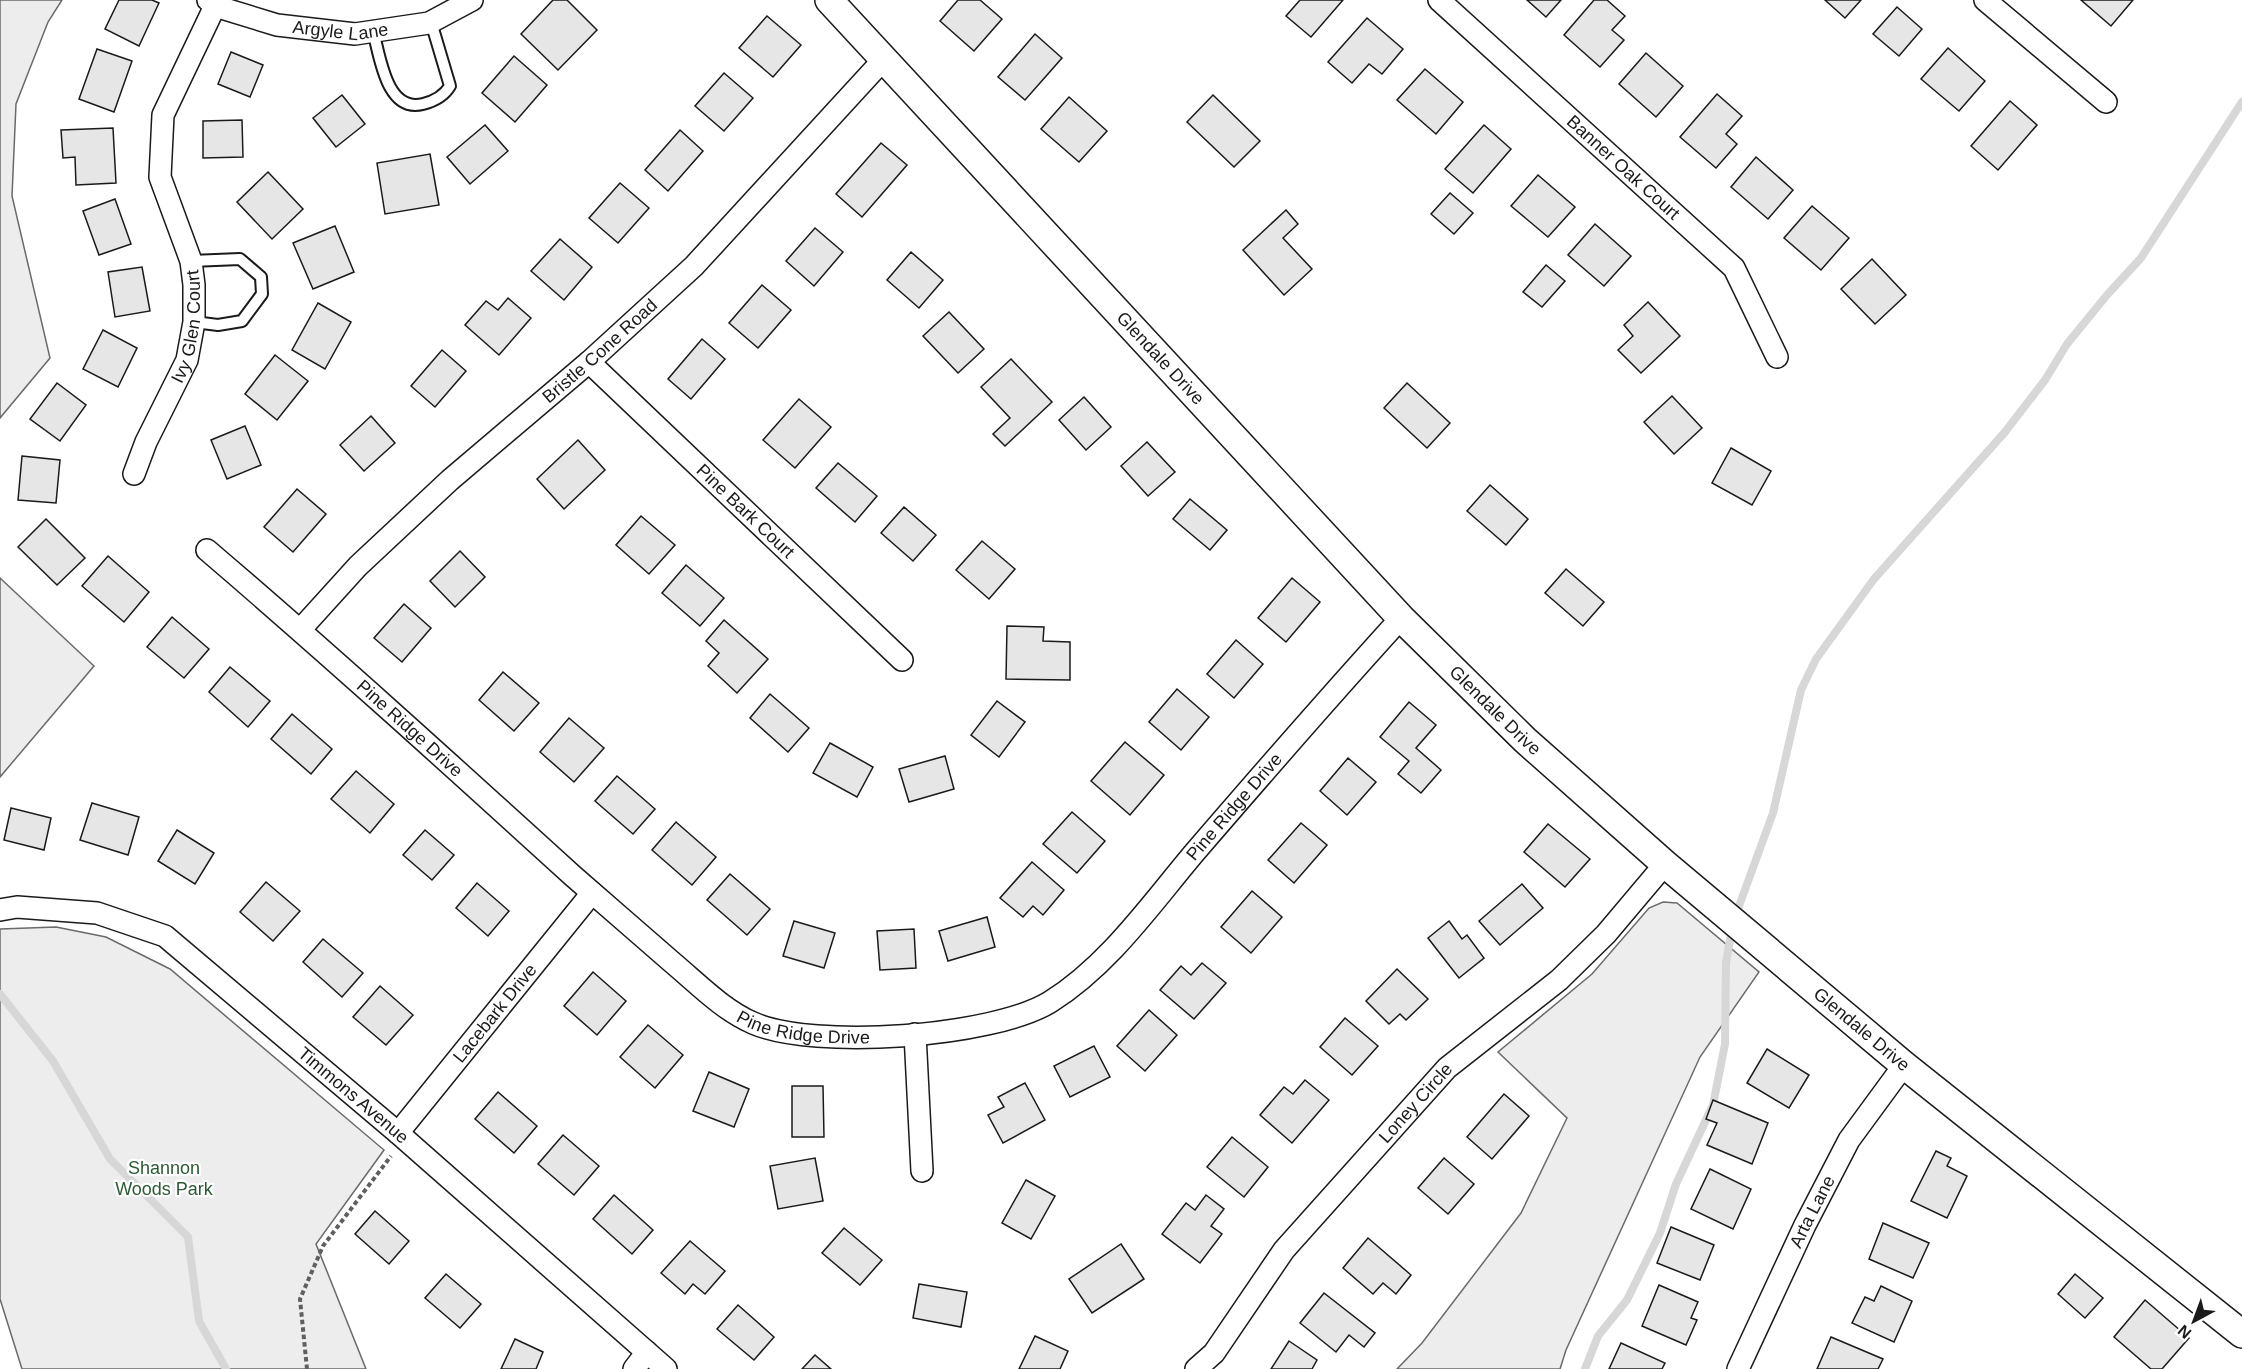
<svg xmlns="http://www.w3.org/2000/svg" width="2242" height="1369" font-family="Arial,sans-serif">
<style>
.green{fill:#ededed;stroke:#6a6a6a;stroke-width:1.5}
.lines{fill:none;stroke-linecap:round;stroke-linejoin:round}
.stream{stroke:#d7d7d7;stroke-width:8}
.building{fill:#e6e6e6;stroke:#1a1a1a;stroke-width:1.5}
.service-casing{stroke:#1a1a1a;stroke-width:14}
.minor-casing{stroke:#1a1a1a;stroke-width:24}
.tertiary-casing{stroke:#1a1a1a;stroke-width:30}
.path{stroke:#5f5f5f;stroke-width:4;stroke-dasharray:4.5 3;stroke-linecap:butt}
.service{stroke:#fff;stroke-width:10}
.minor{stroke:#fff;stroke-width:21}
.tertiary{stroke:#fff;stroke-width:27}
.labels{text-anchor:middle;stroke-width:4.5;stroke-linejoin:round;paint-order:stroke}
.street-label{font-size:18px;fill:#1a1a1a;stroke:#fff}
.park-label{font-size:18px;fill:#2b5a34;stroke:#fff}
</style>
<rect width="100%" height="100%" fill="#fff"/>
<g class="green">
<polygon points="0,0 62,0 48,22 16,104 12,196 50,358 0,418"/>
<polygon points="0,578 94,666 0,777"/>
<polygon points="1663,902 1677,903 1759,972 1700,1057 1566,1350 1560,1369 1397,1369 1422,1343 1521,1213 1567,1118 1498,1052 1592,974 1649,908"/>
<polygon points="56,927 106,937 170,969 384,1150 316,1244 366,1369 22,1369 0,1299 0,929"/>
</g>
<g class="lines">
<g class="stream">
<polyline points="1735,917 1773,813 1801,690 1816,659 1874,579 2005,432 2045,380 2067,344 2107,295 2141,258 2242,102"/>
<polyline points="0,994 53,1061 110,1159 188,1237 199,1321 226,1369"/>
<polyline points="1585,1369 1598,1336 1627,1300 1660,1233 1676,1184 1713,1105 1725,1044 1726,963 1732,928"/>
</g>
</g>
<g class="building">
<polygon points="119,0 152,0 159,3 139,46 105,29"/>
<polygon points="553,0 567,0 597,30 558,70 521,34"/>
<polygon points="958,0 980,0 1002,19 974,51 940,21"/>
<polygon points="1300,0 1343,0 1311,37 1286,16"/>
<polygon points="1527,0 1561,0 1546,17"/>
<polygon points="1594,0 1607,0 1625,16 1612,30 1624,40 1600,67 1564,35"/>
<polygon points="1825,0 1861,0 1845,18"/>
<polygon points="2081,0 2133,0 2111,26"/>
<polygon points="1897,7 1922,29 1899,56 1873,34"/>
<polygon points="767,16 801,45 773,77 739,48"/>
<polygon points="1367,18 1403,49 1382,74 1369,64 1352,83 1328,62"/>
<polygon points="1035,34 1062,58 1025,100 998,77"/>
<polygon points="1948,48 1985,81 1959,111 1921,79"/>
<polygon points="97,49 132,61 114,112 79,99"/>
<polygon points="231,52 263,65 250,97 218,84"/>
<polygon points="1646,53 1683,86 1656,117 1619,84"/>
<polygon points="514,56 547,85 515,122 482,93"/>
<polygon points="1425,69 1463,102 1436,134 1397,100"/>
<polygon points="724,73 753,98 724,131 695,106"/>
<polygon points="1717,94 1742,116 1726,134 1737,144 1716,168 1680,137"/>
<polygon points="342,95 365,124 336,147 313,118"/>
<polygon points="1213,95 1260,141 1234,167 1187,122"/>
<polygon points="1069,97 1107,131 1079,162 1041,129"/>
<polygon points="2010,101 2037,125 1998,170 1971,146"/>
<polygon points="242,120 243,157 203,158 203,121"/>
<polygon points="485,125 508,151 470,184 447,157"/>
<polygon points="1484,125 1511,149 1473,193 1445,169"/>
<polygon points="113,128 116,183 76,185 75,157 63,158 61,130"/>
<polygon points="680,130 703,151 668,191 645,170"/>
<polygon points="881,143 907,165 862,217 836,194"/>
<polygon points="430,154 439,205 385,214 377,163"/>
<polygon points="1756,157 1793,190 1768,219 1731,187"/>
<polygon points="268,172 303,209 272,239 237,202"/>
<polygon points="1538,175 1575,207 1548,237 1511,206"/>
<polygon points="620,183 649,208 618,243 589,218"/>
<polygon points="1450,193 1473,213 1454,234 1431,214"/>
<polygon points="115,199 131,244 99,255 83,211"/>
<polygon points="1812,206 1849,238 1821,270 1784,238"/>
<polygon points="1286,210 1298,224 1283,238 1312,269 1284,295 1243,250"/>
<polygon points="1595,224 1631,256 1604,286 1568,255"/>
<polygon points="335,226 354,272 313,289 293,243"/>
<polygon points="815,228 843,252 814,286 786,261"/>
<polygon points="560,239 592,267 564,300 531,271"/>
<polygon points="911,252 943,280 919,308 887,280"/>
<polygon points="1872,259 1906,295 1875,324 1841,289"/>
<polygon points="1546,265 1565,281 1542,307 1523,292"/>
<polygon points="142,267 150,311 115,317 108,272"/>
<polygon points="762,285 791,310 758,348 729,323"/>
<polygon points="508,298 531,318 499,355 465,325 486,301 498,310"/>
<polygon points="1648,302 1680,336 1641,373 1618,350 1633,336 1624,325"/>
<polygon points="318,303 351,322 325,369 292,350"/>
<polygon points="949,312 984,349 958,373 923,336"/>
<polygon points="103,330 137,348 118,387 83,369"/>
<polygon points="702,339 725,359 691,399 668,379"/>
<polygon points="442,350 466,371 435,407 411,386"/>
<polygon points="275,355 308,381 277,420 245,394"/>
<polygon points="1011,359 1052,402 1005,446 993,434 1010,418 981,387"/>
<polygon points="57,383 86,405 60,441 30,419"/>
<polygon points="1407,383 1450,423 1427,448 1384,408"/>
<polygon points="1672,396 1702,428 1674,454 1644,422"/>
<polygon points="1084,397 1111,427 1086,450 1059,420"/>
<polygon points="799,399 831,427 795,468 763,440"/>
<polygon points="371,416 395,443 364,471 340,445"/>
<polygon points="245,426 261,465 227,479 211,440"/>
<polygon points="578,440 605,470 564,509 537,479"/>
<polygon points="1147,442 1175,472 1148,496 1121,466"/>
<polygon points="1731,448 1771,471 1752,505 1712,483"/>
<polygon points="22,456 60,460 56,503 18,500"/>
<polygon points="838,463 877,496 855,522 816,488"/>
<polygon points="1490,485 1528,519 1506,545 1467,511"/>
<polygon points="297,489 326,514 293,552 264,527"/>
<polygon points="1190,499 1227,530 1210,550 1173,519"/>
<polygon points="904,507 936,535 913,561 881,533"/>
<polygon points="641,516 675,545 649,574 616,545"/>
<polygon points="46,519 85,558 57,585 18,547"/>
<polygon points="982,541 1015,569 989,599 956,570"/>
<polygon points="460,551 485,577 455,607 430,581"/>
<polygon points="108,556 149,592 124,622 82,586"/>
<polygon points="686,565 724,598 700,626 662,593"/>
<polygon points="1566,569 1604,602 1583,626 1545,593"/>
<polygon points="1292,578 1320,602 1286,642 1258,618"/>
<polygon points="404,604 431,628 402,662 374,638"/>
<polygon points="172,617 209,649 184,678 147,647"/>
<polygon points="724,620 768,659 737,693 708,666 719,653 706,641"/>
<polygon points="1007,626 1044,627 1043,641 1070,642 1070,680 1006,679"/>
<polygon points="1236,640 1263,664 1234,698 1207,674"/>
<polygon points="230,667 270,701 248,727 209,692"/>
<polygon points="503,672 539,703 514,731 479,700"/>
<polygon points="1177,689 1209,717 1181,750 1149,722"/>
<polygon points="770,694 809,728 788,752 750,718"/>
<polygon points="997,701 1025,722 999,757 971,735"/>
<polygon points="1409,702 1436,725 1416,748 1441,770 1421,793 1398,774 1409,761 1380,737"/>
<polygon points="292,714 332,749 311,774 271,739"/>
<polygon points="569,718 604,748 574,782 540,752"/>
<polygon points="1125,742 1164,775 1130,815 1091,781"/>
<polygon points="830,743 873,767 857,797 813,773"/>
<polygon points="945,756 954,789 909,802 899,769"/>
<polygon points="1348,758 1376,782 1347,815 1320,791"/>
<polygon points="356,771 394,804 370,833 331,799"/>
<polygon points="617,776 655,809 633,834 595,801"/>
<polygon points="92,803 139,817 128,855 80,840"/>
<polygon points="11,808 51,818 44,850 4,840"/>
<polygon points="1072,812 1105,841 1077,873 1043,844"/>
<polygon points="676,822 716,857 692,885 652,850"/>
<polygon points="1301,823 1327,845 1294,883 1268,860"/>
<polygon points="1548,824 1590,859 1565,887 1524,852"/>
<polygon points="177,830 214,853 195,884 158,861"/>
<polygon points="425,830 454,855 432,880 403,855"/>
<polygon points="1032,862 1064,890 1043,915 1033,906 1023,917 1000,898"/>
<polygon points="730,874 770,909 747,935 707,900"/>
<polygon points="266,882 300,911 273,941 240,912"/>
<polygon points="477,883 509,911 488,936 456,908"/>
<polygon points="1522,884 1543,908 1500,945 1479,921"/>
<polygon points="1252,891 1282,917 1251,953 1221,927"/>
<polygon points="987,917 995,947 948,961 939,931"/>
<polygon points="794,921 835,933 824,968 783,956"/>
<polygon points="1449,921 1462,939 1467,935 1484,958 1459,978 1428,938"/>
<polygon points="914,929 916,968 880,970 877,931"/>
<polygon points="323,939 363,973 342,997 303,962"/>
<polygon points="1202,963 1226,983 1194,1019 1160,990 1181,966 1191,975"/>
<polygon points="1397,969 1428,999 1406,1020 1400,1014 1389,1024 1366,1001"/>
<polygon points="593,972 626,1001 597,1035 564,1006"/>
<polygon points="380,986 413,1015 386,1045 353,1017"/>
<polygon points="1149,1010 1177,1035 1145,1071 1117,1046"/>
<polygon points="1345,1018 1378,1046 1352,1075 1320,1047"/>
<polygon points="648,1025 683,1055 655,1088 620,1057"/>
<polygon points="1094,1046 1110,1077 1070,1097 1054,1066"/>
<polygon points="1767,1049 1809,1075 1789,1108 1747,1083"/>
<polygon points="709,1072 749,1089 734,1127 693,1111"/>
<polygon points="1305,1080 1329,1100 1292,1143 1260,1115 1284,1087 1293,1094"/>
<polygon points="1025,1083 1045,1120 1003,1143 988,1115 1004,1107 998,1097"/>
<polygon points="792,1086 823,1086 824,1137 792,1137"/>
<polygon points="498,1092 537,1126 514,1153 475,1119"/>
<polygon points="1504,1094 1529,1116 1492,1159 1467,1137"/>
<polygon points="1713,1100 1768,1123 1752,1164 1707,1145 1717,1123 1706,1119"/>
<polygon points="563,1135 599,1166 574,1195 538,1164"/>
<polygon points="1232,1137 1268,1167 1244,1197 1207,1167"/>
<polygon points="1936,1151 1951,1158 1947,1166 1967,1176 1947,1218 1911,1201"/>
<polygon points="815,1158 823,1201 778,1209 770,1166"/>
<polygon points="1444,1158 1474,1184 1448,1214 1418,1188"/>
<polygon points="1710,1169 1751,1189 1733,1229 1691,1209"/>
<polygon points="1026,1180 1055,1196 1031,1239 1002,1223"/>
<polygon points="614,1195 653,1230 632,1254 593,1219"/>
<polygon points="1206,1195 1224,1209 1211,1226 1222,1234 1200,1263 1162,1234 1186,1203 1195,1210"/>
<polygon points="375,1211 409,1241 389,1264 355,1234"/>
<polygon points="1883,1223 1929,1243 1913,1278 1869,1259"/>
<polygon points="1671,1227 1714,1245 1700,1280 1657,1263"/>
<polygon points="844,1228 882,1260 860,1285 822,1253"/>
<polygon points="1368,1238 1411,1275 1396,1294 1383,1283 1373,1294 1343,1268"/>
<polygon points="690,1241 725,1271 705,1294 693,1284 685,1294 661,1273"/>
<polygon points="1121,1244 1144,1279 1092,1313 1069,1279"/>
<polygon points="446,1274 481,1304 460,1328 425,1298"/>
<polygon points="2075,1274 2103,1298 2085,1318 2058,1294"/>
<polygon points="919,1284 967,1292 961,1327 913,1318"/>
<polygon points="1659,1285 1698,1302 1691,1318 1697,1320 1686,1345 1642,1326"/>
<polygon points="1881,1286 1912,1301 1894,1342 1852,1323 1865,1297 1874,1301"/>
<polygon points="1324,1293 1375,1333 1364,1347 1349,1335 1336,1352 1300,1323"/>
<polygon points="2145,1300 2189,1338 2162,1369 2151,1369 2114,1337"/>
<polygon points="738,1305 774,1337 754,1360 717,1329"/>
<polygon points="1035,1336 1068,1351 1060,1369 1019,1369"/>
<polygon points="1831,1337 1883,1359 1878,1369 1817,1369"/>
<polygon points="515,1339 543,1352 536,1369 501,1369"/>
<polygon points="1289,1341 1317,1360 1312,1369 1271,1369"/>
<polygon points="1621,1343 1665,1363 1662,1369 1609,1369"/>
<polygon points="815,1355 831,1369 802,1369"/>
</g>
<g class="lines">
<defs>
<g id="service">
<path d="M373,31C380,56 386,113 423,104C435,101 444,96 450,86L431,22"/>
<polyline points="191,261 240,259 261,277 262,294 242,321 218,325 194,322"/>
</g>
<g id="minor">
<path id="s1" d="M208,0L215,6L277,25L355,34L429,23L472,0"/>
<path id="s2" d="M1439,0L1734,268L1777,357"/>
<polyline points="1985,0 2106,102"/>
<path id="s3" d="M589,362L902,660"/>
<path id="s4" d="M134,474L146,442L187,360L194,322V285L191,261L160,177L163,115L215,6"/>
<path id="s5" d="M207,550C331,656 452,766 573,876C606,905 640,934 673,963C698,984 723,1010 753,1023C814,1050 993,1037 1050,1002C1109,965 1151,904 1195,852C1263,773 1331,695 1401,618"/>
<path id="s6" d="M300,630L358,566L450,480L589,362L694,266L884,59"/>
<path id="s7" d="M0,910L17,907L97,913L165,936L398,1133L666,1369"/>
<polyline points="915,1034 922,1171"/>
<path id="s8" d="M398,1133L592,893"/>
<polyline points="634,1369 647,1352"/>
<path id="s9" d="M1196,1369L1214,1353L1284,1250L1447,1068L1559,980L1606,934L1665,864"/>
<path id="s10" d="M1738,1369L1805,1225L1849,1140L1904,1065"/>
</g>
<g id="tertiary">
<path id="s11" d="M829,0L1401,618L1525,740L1665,864L1904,1065L2242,1334"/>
</g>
</defs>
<use href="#service" class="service-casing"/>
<use href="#minor" class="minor-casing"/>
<use href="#tertiary" class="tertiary-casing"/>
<polyline class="path" points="307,1369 300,1299 323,1246 391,1156"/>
<use href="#service" class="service"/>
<use href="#minor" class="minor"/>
<use href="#tertiary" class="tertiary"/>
</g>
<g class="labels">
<g class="street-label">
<text dy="6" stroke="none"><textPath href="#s1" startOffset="138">Argyle Lane</textPath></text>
<text dy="6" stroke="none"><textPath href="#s2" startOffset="249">Banner Oak Court</textPath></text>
<text dy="6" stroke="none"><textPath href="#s4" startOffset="159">Ivy Glen Court</textPath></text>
<text dy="6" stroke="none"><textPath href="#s6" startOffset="410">Bristle Cone Road</textPath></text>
<text dy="6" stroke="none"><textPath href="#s11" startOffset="488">Glendale Drive</textPath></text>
<text dy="6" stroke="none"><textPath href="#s3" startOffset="216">Pine Bark Court</textPath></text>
<text dy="6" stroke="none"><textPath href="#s11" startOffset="974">Glendale Drive</textPath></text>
<text dy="6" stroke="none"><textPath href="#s5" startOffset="270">Pine Ridge Drive</textPath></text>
<text dy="6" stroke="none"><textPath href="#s5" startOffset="1296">Pine Ridge Drive</textPath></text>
<text dy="6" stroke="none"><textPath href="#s8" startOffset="154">Lacebark Drive</textPath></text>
<text dy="6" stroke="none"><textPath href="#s5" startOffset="774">Pine Ridge Drive</textPath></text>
<text dy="6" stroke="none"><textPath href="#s11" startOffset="1460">Glendale Drive</textPath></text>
<text dy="6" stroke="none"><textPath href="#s7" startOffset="416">Timmons Avenue</textPath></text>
<text dy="6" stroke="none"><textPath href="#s9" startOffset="346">Loney Circle</textPath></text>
<text dy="6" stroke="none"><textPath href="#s10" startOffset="174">Arta Lane</textPath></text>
</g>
<g class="park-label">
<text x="164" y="1174">Shannon<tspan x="164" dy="21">Woods Park</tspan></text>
</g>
</g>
<g transform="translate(2194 1321) rotate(221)" stroke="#ffffff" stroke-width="4.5" paint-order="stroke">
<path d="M0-4.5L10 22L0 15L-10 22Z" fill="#1a1a1a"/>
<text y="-9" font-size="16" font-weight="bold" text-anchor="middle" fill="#1a1a1a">N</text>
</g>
</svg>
